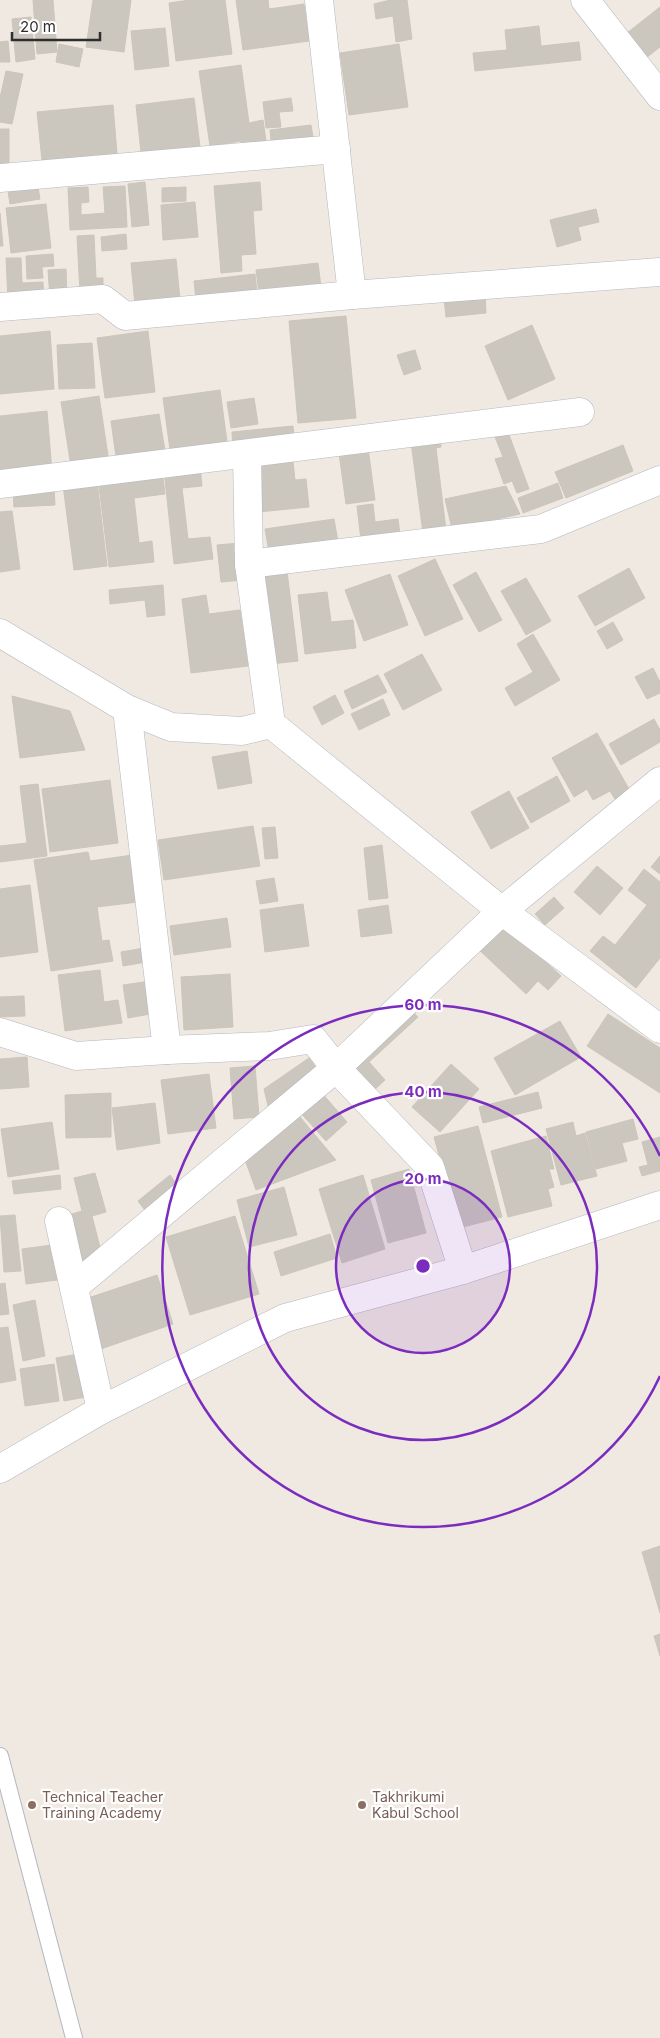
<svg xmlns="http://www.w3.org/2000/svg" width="660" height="2038" font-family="Inter,sans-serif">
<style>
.building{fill:#cbc7bf;stroke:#cbc5ba}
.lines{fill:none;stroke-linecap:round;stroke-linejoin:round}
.service-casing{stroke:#b4b7c1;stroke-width:18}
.minor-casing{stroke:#b4b7c1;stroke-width:29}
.service{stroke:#fff;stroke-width:16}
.minor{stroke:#fff;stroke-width:28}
.ring{fill:none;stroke:#7b2cbf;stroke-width:2.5}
.education-dot{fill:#8d6e63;stroke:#fff;stroke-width:2}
.labels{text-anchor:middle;stroke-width:4.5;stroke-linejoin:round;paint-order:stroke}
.education-label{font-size:14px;fill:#785e54;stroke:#fff;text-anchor:start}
.centre{fill:#7b2cbf;stroke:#fff;stroke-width:2.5}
.ring-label{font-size:15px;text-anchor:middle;font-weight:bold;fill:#7b2cbf;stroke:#fff;stroke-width:4.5;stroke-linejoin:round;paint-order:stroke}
</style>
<rect width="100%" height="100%" fill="#efe9e1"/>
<g class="building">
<polygon points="33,0 53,0 57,52 37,54"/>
<polygon points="93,0 131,0 124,52 86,47"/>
<polygon points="190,0 225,0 232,54 176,61 169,3"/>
<polygon points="236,0 268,0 269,9 304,4 309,41 243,50"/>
<polygon points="390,0 407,0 412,39 396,42 393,16 376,19 374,4"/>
<polygon points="660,7 660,47 646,58 627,33"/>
<polygon points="31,17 35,59 16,62 12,19"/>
<polygon points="539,26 541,46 579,42 581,60 475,71 473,53 507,50 505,30"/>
<polygon points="165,28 169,66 135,70 131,31"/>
<polygon points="8,41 10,62 0,62 0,42"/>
<polygon points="59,44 83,49 79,67 56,62"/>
<polygon points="399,44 408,107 349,115 340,53"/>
<polygon points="241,65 249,123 263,120 267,148 243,152 241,141 210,146 199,71"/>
<polygon points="6,71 23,74 12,124 0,122 0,98"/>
<polygon points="194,98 201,155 142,162 136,105"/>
<polygon points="291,98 293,111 279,112 281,127 266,128 263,102"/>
<polygon points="113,105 117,154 42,161 37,112"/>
<polygon points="311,125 314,143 272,149 270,130"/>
<rect x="0" y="129" width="9" height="42"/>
<polygon points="145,182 149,225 132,227 128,184"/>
<polygon points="260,182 262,210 253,211 256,254 241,255 242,271 221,273 214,186"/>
<polygon points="125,186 127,227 70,230 68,188 88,187 89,202 81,203 81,215 105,213 103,187"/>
<polygon points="38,187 40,199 10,204 8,191"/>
<polygon points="186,187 186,201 162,202 162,188"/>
<polygon points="195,202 198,237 163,240 161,205"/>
<polygon points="46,204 51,248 11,253 6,208"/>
<polygon points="596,209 599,222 578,227 581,240 557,247 550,220"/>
<polygon points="0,213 3,246 0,246"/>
<polygon points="126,234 127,249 102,251 101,237"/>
<polygon points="94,235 96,278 103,278 103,292 80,293 77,236"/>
<polygon points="53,254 54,266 42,267 43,278 27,279 26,256"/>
<polygon points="6,258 21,258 22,283 43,282 44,299 8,300"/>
<polygon points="176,259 180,299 135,305 131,263"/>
<polygon points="318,263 321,287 259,294 256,270"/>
<polygon points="66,269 67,298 50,298 48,270"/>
<polygon points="255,274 257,293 196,300 194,281"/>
<polygon points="485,294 486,313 446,317 444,298"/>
<polygon points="346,316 356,418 298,423 289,321"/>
<polygon points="532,325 555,379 508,400 485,346"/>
<polygon points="50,331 54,389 0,394 0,336"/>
<polygon points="148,331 155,392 105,398 97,338"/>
<polygon points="92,343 95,388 59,389 57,345"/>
<polygon points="415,350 421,369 404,375 397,355"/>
<polygon points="220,390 228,449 171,457 163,398"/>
<polygon points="99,396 109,462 71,467 61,402"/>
<polygon points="254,398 258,424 231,428 227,402"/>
<polygon points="47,411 52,472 0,477 0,416"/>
<polygon points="159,414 166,457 117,464 111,421"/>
<polygon points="293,426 295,444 233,449 232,432"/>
<polygon points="508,432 529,489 517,493 512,481 504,484 495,459 503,457 495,437"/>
<polygon points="440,438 441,447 436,448 446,530 423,533 411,442"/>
<polygon points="623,445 633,471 566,498 555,472"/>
<polygon points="368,448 375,500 346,504 339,453"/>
<polygon points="293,462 295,480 306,479 309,507 258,512 254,466"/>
<polygon points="200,466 202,486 182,488 188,539 210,537 213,559 174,564 164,470"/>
<polygon points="162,470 165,494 134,498 139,543 152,541 154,562 109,567 98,478"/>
<polygon points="97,481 107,566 74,570 63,485"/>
<polygon points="558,483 563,498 523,513 518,498"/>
<polygon points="506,486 520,514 452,529 445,499"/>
<polygon points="54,487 55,505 14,507 13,489"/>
<polygon points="373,504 375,522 398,519 400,535 361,540 357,506"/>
<polygon points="12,511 20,569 0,572 0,512"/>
<polygon points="334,519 338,542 269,552 265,529"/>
<polygon points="240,543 243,580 221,582 217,545"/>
<polygon points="435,559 463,619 425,636 398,576"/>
<polygon points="629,568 645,598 595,626 578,596"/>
<polygon points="287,571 298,661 271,664 260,574"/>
<polygon points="476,572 502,620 479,632 453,585"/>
<polygon points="390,574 408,625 364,641 345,590"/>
<polygon points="526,578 551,621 526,635 501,591"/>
<polygon points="163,585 165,615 147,617 145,600 110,604 109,590"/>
<polygon points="327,592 331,622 353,620 356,648 305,654 298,595"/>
<polygon points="206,595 209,614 240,610 248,666 191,673 182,599"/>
<polygon points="613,622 623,640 607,649 597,631"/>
<polygon points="533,634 560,680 515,706 505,688 533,672 517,644"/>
<polygon points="422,654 442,690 403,710 384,674"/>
<polygon points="653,668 660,682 660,693 647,699 635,677"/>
<polygon points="378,675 387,692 352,709 344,691"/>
<polygon points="335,695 344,713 322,725 313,707"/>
<polygon points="12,696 70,711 85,750 20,758"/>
<polygon points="383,699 390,715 359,730 351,714"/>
<polygon points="654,719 660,730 660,742 621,765 609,744"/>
<polygon points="597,733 633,796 618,804 610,791 593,800 587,789 574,797 552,758"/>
<polygon points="247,751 252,783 218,789 212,757"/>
<polygon points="557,776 570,801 531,823 517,798"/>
<polygon points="110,780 118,843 50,852 42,789"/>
<polygon points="38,784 47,856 0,862 0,846 27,843 20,786"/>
<polygon points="509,791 529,828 491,849 471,812"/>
<polygon points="253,826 260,866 164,880 158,840"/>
<polygon points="275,827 278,858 265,859 262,828"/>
<polygon points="382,845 388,898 369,900 364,848"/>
<polygon points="88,852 90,861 140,854 146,901 97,907 102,941 109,940 113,961 51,971 34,860"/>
<polygon points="660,856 660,874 651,867"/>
<polygon points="597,866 623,888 600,915 574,892"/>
<polygon points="644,869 660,882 660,958 636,988 590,951 603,936 615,945 647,905 628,890"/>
<polygon points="274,878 278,901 260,904 256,881"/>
<polygon points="30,885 38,952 0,957 0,889"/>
<polygon points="554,897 564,908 545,925 535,914"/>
<polygon points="303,904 309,946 265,952 260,910"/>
<polygon points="388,905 392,933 361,937 358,910"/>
<polygon points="227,918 231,947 174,955 170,926"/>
<polygon points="500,919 561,976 548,990 538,981 526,994 475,946"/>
<polygon points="150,947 152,961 123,966 121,952"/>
<polygon points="100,970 104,1002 118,1000 122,1023 65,1031 58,975"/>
<polygon points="230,974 233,1027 184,1030 181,977"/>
<polygon points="151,981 156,1013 128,1018 123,985"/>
<polygon points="24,996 25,1016 0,1017 0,997"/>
<polygon points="406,1006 418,1017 369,1062 385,1080 371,1093 343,1063"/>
<polygon points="608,1014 660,1048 660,1093 587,1046"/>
<polygon points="560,1021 581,1057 515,1095 494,1058"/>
<polygon points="27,1057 29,1087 0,1089 0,1059"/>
<polygon points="309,1058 322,1076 270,1114 264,1089"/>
<polygon points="451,1064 479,1089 440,1132 412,1107"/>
<polygon points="255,1066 259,1117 234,1119 230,1068"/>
<polygon points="209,1074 216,1128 168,1134 161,1080"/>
<polygon points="321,1092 347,1122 326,1141 299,1111"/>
<polygon points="538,1092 542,1108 483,1123 479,1107"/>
<polygon points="111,1093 111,1137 66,1138 65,1095"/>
<polygon points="155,1103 160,1143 117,1150 112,1108"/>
<polygon points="295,1111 336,1160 256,1190 244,1157"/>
<polygon points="633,1119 638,1139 622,1143 627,1161 596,1169 586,1132"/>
<polygon points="52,1122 59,1169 8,1177 1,1129"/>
<polygon points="573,1122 576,1136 585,1133 597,1176 561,1185 546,1129"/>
<polygon points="478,1126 502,1217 459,1228 434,1137"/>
<polygon points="546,1136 554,1169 549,1169 554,1187 548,1189 552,1206 508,1217 491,1151"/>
<polygon points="660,1137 660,1171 642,1176 639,1167 648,1165 642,1142"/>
<polygon points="409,1169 426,1233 388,1243 371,1180"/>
<polygon points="95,1173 106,1212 92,1216 102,1255 77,1261 65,1216 82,1211 74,1178"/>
<polygon points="60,1175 61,1189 14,1194 12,1181"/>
<polygon points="170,1175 182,1191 150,1217 138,1201"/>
<polygon points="363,1175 385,1249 342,1263 319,1189"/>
<polygon points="284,1187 297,1235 249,1247 237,1200"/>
<polygon points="15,1215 21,1271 4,1272 0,1216"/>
<polygon points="235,1216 259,1294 190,1315 166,1237"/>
<polygon points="330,1234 337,1258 281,1276 274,1252"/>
<polygon points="52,1245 57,1280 26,1284 22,1249"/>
<polygon points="157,1275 173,1324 95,1351 79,1301"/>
<polygon points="5,1283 9,1314 0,1315 0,1284"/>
<polygon points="35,1300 45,1356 23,1361 13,1305"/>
<polygon points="8,1327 16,1380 0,1383 0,1328"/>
<polygon points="83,1353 91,1396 64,1401 56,1358"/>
<polygon points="54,1364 59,1401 25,1406 20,1369"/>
<polygon points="660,1546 660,1613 642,1552"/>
<polygon points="660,1634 660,1656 654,1636"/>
</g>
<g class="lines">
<defs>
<polyline id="service" points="0,1756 74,2038"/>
<g id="minor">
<polyline points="319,0 352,295"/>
<polyline points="585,0 660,96"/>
<polyline points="0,178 336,149"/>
<polyline points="0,307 103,299 125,316 352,295 660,272"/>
<polyline points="247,454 249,564"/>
<polyline points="0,484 580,412"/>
<polyline points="0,633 127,709 171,727 242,731 271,724 502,911 660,1029"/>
<polyline points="127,709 167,1050"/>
<polyline points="271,724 249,564 541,529 660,480"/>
<polyline points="0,1032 76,1056 167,1050 269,1046 313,1039 336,1068 430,1167 463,1270"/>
<polyline points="59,1221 101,1410"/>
<polyline points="74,1287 336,1068 502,911 660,781"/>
<polyline points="0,1469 101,1410 285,1318 463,1270 660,1205"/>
</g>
</defs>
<use href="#service" class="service-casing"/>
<use href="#minor" class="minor-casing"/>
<use href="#service" class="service"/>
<use href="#minor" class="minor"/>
</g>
<circle cx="423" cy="1266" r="87" fill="#7b2cbf" fill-opacity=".12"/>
<g class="ring">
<circle cx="423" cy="1266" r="87"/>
<circle cx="423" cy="1266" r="174"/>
<path d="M660 1376A261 261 0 1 1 660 1156"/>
</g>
<g class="education-dot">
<circle cx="32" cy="1805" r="5"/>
<circle cx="362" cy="1805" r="5"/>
</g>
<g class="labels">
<g class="education-label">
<text x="42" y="1802">Technical Teacher<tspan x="42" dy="16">Training Academy</tspan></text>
<text x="372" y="1802">Takhrikumi<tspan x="372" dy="16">Kabul School</tspan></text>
</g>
</g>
<circle cx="423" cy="1266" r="8" class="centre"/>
<g class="ring-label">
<text x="423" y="1010">60 m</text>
<text x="423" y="1097">40 m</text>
<text x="423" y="1184">20 m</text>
</g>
<path d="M12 32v8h88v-8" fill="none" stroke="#2e2e2e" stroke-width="2.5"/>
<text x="20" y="32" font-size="15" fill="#2e2e2e" stroke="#ffffff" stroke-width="4" paint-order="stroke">20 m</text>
</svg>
